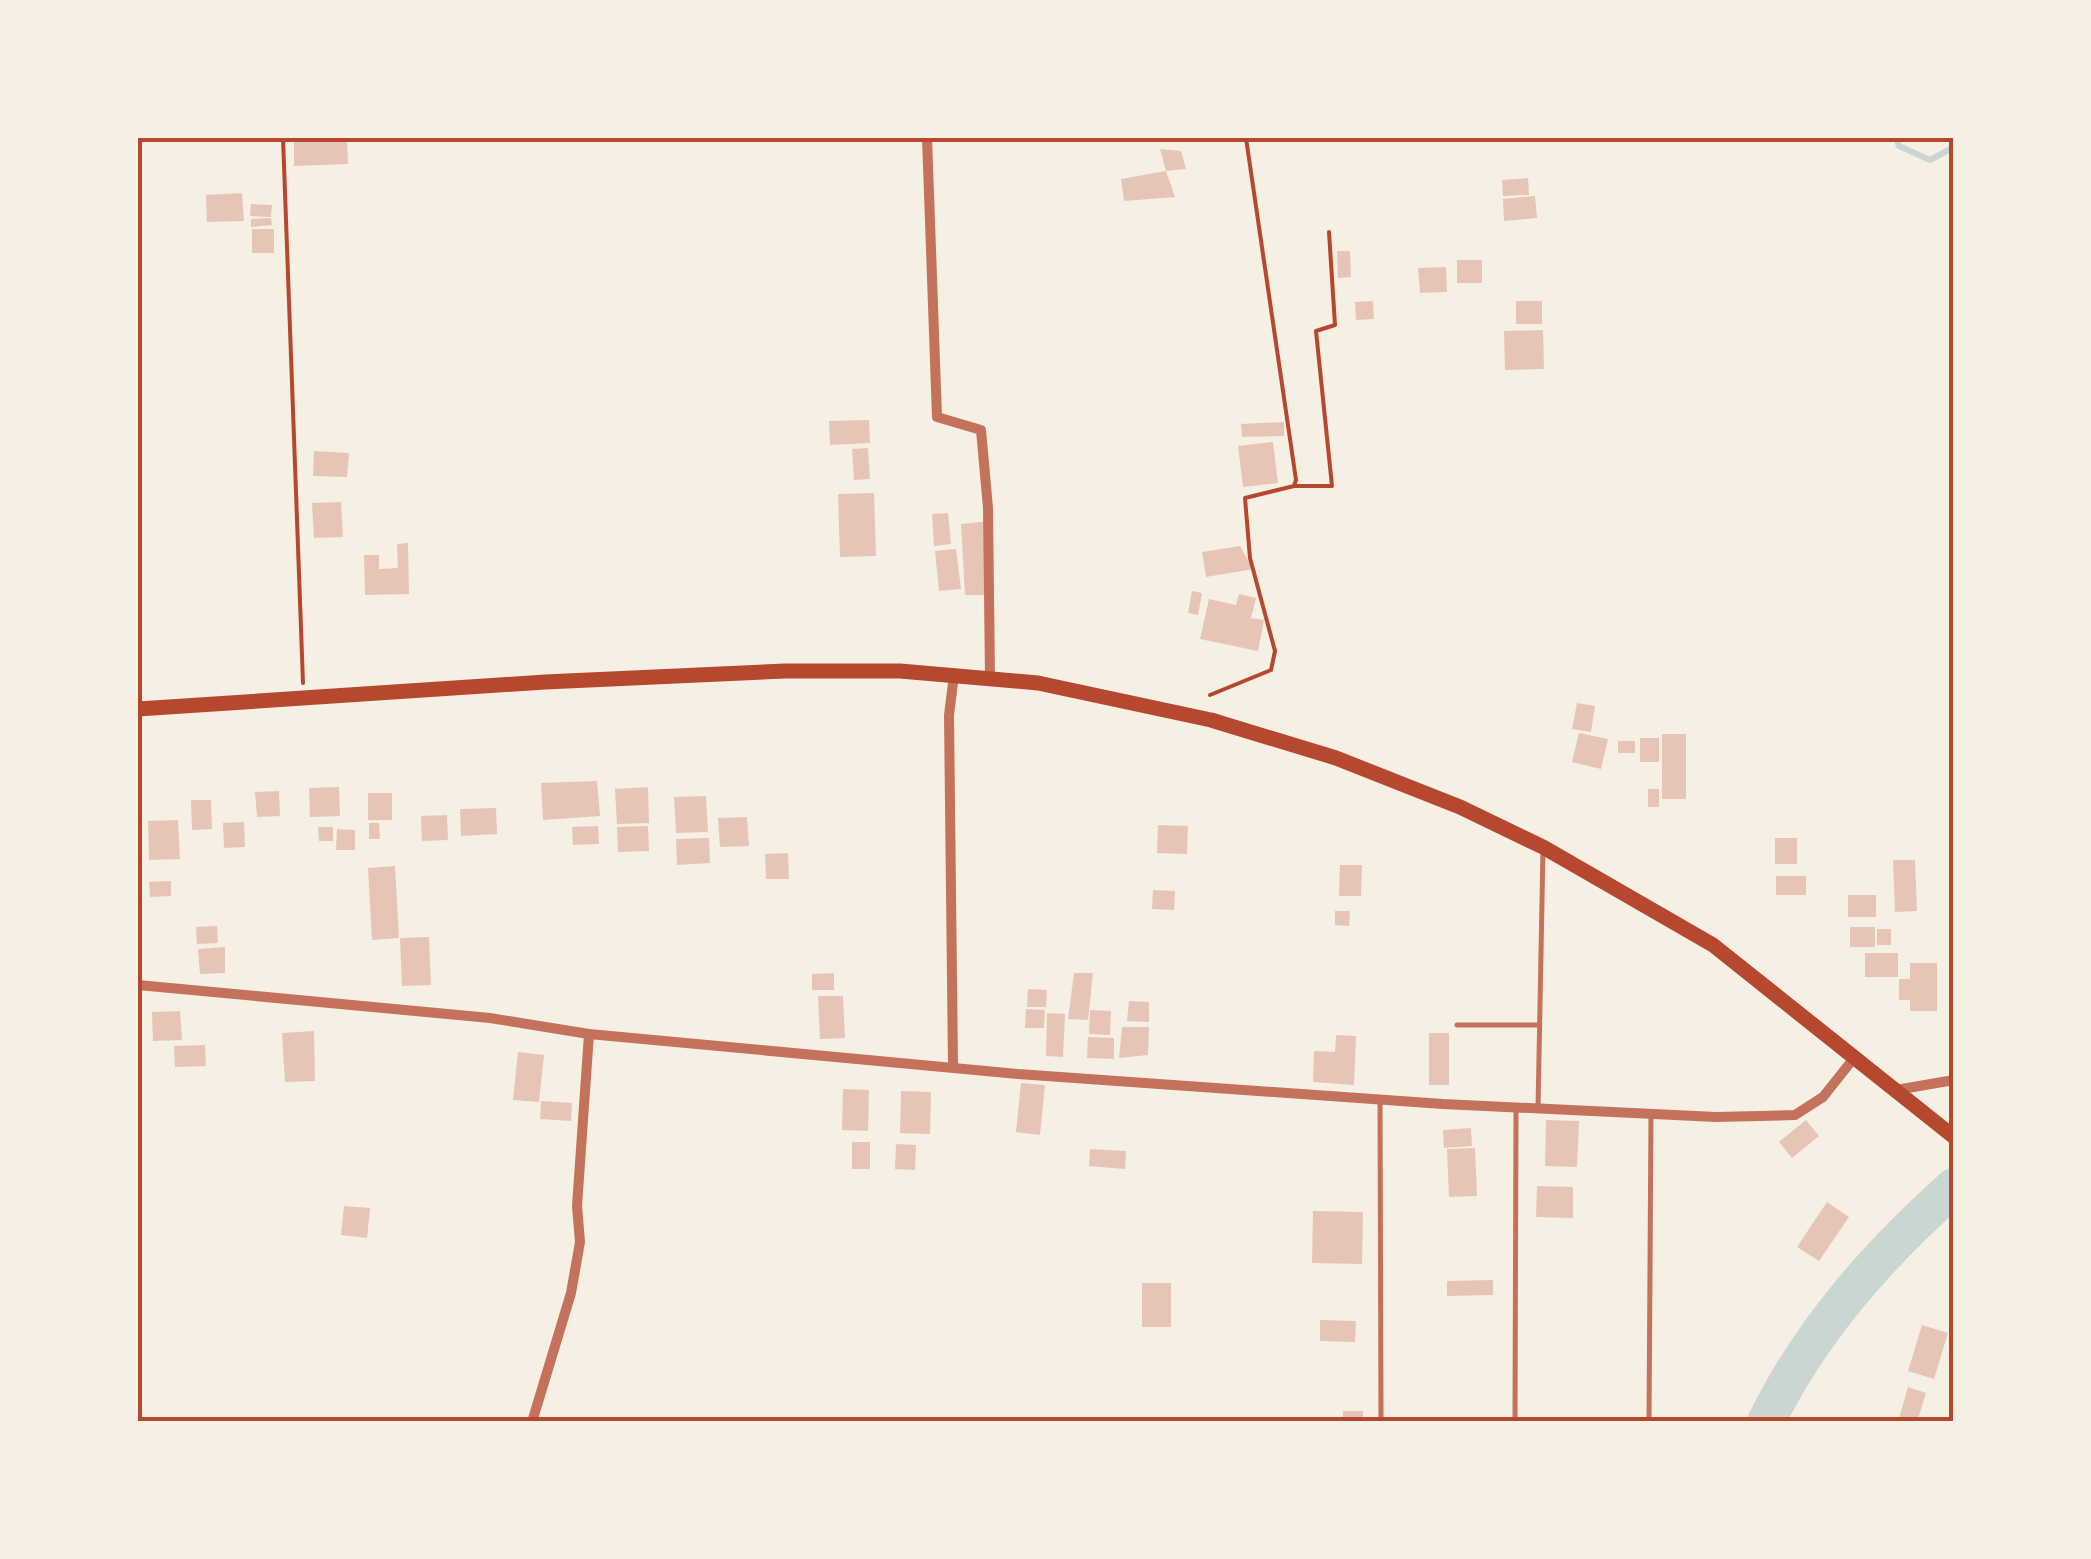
<svg xmlns="http://www.w3.org/2000/svg" width="2091" height="1559" font-family="Ubuntu,sans-serif">
<style>
.lines{fill:none;stroke-linecap:round;stroke-linejoin:round}
.stream{stroke:#c9d6d2;stroke-width:6}
.river{stroke:#c9d6d2;stroke-width:38}
.building{fill:#e6c5b7}
.path{stroke:#b5482f;stroke-width:4}
.service{stroke:#c5725c;stroke-width:5}
.minor{stroke:#c5725c;stroke-width:10}
.trunk{stroke:#b5482f;stroke-width:15}
.neatline{fill:none;stroke:#b5482f;stroke-width:4}
</style>
<rect width="100%" height="100%" fill="#f6efe4"/>
<g class="lines">
<polyline class="stream" points="1896,138 1899,146 1930,160 1954,147"/>
<path class="river" d="M1766,1422C1811,1330 1878,1255 1954,1187"/>
</g>
<g class="building">
<polygon points="294,138 347,138 348,164 294,166"/>
<polygon points="1160,149 1181,151 1186,169 1166,171"/>
<polygon points="1166,171 1175,197 1124,201 1121,179"/>
<polygon points="1528,178 1529,195 1503,196 1502,180"/>
<polygon points="242,193 244,221 207,222 206,195"/>
<polygon points="1535,196 1537,218 1504,221 1503,199"/>
<polygon points="251,204 272,205 271,217 250,216"/>
<polygon points="271,218 272,225 251,227 251,219"/>
<rect x="252" y="229" width="22" height="24"/>
<polygon points="1337,251 1350,251 1351,277 1338,278"/>
<rect x="1457" y="260" width="25" height="23"/>
<polygon points="1446,267 1447,292 1420,293 1418,268"/>
<polygon points="1373,301 1374,319 1356,320 1355,302"/>
<rect x="1516" y="301" width="26" height="23"/>
<polygon points="1543,330 1544,369 1505,370 1504,331"/>
<polygon points="869,420 870,443 830,445 829,421"/>
<polygon points="1284,422 1284,436 1242,437 1241,424"/>
<polygon points="1273,442 1278,483 1243,487 1238,446"/>
<polygon points="868,448 870,479 854,480 852,449"/>
<polygon points="314,451 349,453 347,477 313,476"/>
<polygon points="874,493 876,556 840,557 838,494"/>
<polygon points="341,502 343,537 314,538 312,503"/>
<polygon points="948,513 951,544 934,546 932,514"/>
<polygon points="990,521 992,595 965,595 961,524"/>
<polygon points="408,543 409,594 365,595 364,555 379,555 379,569 398,568 397,544"/>
<polygon points="1240,546 1253,569 1206,577 1202,552"/>
<polygon points="956,549 961,589 939,591 935,551"/>
<polygon points="1192,591 1202,593 1198,615 1188,613"/>
<polygon points="1239,594 1256,598 1251,618 1264,620 1258,651 1200,639 1209,599 1236,605"/>
<polygon points="1577,703 1595,706 1591,732 1572,729"/>
<polygon points="1579,733 1608,739 1601,769 1572,762"/>
<rect x="1662" y="734" width="24" height="65"/>
<rect x="1640" y="738" width="19" height="24"/>
<rect x="1618" y="741" width="17" height="12"/>
<polygon points="597,781 600,816 543,820 541,783"/>
<polygon points="339,787 340,816 310,817 309,788"/>
<polygon points="648,787 649,823 617,824 615,789"/>
<rect x="1648" y="789" width="11" height="18"/>
<polygon points="279,791 280,816 257,817 255,792"/>
<rect x="368" y="793" width="24" height="27"/>
<polygon points="706,796 708,832 676,833 674,797"/>
<polygon points="191,800 211,800 212,829 192,830"/>
<polygon points="496,808 497,834 461,836 460,809"/>
<polygon points="447,815 448,840 422,841 421,816"/>
<polygon points="747,817 749,846 720,847 718,818"/>
<polygon points="178,820 180,859 149,860 148,821"/>
<polygon points="244,822 245,847 224,848 223,823"/>
<polygon points="369,823 379,823 380,839 369,839"/>
<polygon points="1158,825 1188,826 1187,854 1157,853"/>
<polygon points="598,826 599,844 573,845 572,827"/>
<polygon points="648,826 649,851 618,852 617,827"/>
<polygon points="318,827 333,827 333,841 319,841"/>
<polygon points="337,829 355,830 355,850 336,850"/>
<polygon points="709,838 710,863 677,865 676,839"/>
<rect x="1775" y="838" width="22" height="26"/>
<polygon points="788,853 789,879 766,879 765,854"/>
<polygon points="1893,860 1915,860 1917,911 1895,912"/>
<polygon points="1340,865 1362,865 1361,896 1339,896"/>
<polygon points="395,866 399,938 372,940 368,868"/>
<rect x="1776" y="876" width="30" height="19"/>
<polygon points="171,881 171,896 150,897 149,882"/>
<polygon points="1153,890 1175,891 1174,910 1152,909"/>
<rect x="1848" y="895" width="28" height="22"/>
<polygon points="1335,911 1350,911 1349,926 1335,925"/>
<polygon points="217,926 218,943 197,944 196,927"/>
<rect x="1850" y="927" width="25" height="20"/>
<rect x="1877" y="929" width="14" height="16"/>
<polygon points="429,937 431,985 402,986 400,938"/>
<polygon points="225,947 225,973 200,974 198,949"/>
<rect x="1865" y="953" width="33" height="24"/>
<polygon points="1910,963 1937,963 1937,1011 1910,1011 1910,1000 1899,1000 1899,979 1910,979"/>
<polygon points="834,973 834,990 812,990 812,974"/>
<polygon points="1074,973 1093,973 1088,1020 1068,1019"/>
<polygon points="1028,989 1047,990 1046,1007 1027,1007"/>
<polygon points="818,996 843,996 845,1038 820,1039"/>
<polygon points="1129,1001 1149,1002 1149,1022 1127,1021"/>
<polygon points="1026,1009 1045,1010 1044,1028 1025,1028"/>
<polygon points="1090,1010 1111,1011 1110,1035 1089,1034"/>
<polygon points="180,1011 182,1040 153,1041 152,1012"/>
<polygon points="1047,1013 1065,1014 1063,1057 1046,1056"/>
<polygon points="1122,1027 1149,1027 1148,1055 1119,1058"/>
<polygon points="314,1031 315,1081 285,1082 282,1033"/>
<rect x="1429" y="1033" width="20" height="52"/>
<polygon points="1336,1035 1356,1036 1354,1085 1313,1082 1314,1051 1335,1052"/>
<polygon points="1088,1037 1114,1038 1114,1059 1087,1058"/>
<polygon points="205,1045 206,1066 175,1067 174,1046"/>
<polygon points="518,1052 544,1055 539,1102 513,1100"/>
<polygon points="1021,1083 1045,1085 1040,1135 1016,1132"/>
<polygon points="843,1089 869,1090 868,1131 842,1130"/>
<polygon points="901,1091 931,1092 930,1134 900,1133"/>
<polygon points="541,1101 572,1103 571,1121 540,1119"/>
<polygon points="1546,1120 1579,1121 1577,1167 1545,1166"/>
<polygon points="1806,1120 1819,1136 1792,1158 1779,1142"/>
<polygon points="1471,1128 1472,1146 1444,1148 1443,1130"/>
<rect x="852" y="1142" width="18" height="27"/>
<polygon points="896,1144 916,1145 915,1170 895,1169"/>
<polygon points="1475,1148 1477,1196 1449,1197 1447,1149"/>
<polygon points="1090,1149 1126,1151 1125,1169 1089,1166"/>
<polygon points="1537,1186 1573,1187 1573,1218 1536,1217"/>
<polygon points="1827,1202 1849,1217 1819,1261 1797,1247"/>
<polygon points="344,1206 370,1208 367,1238 341,1235"/>
<polygon points="1313,1211 1363,1212 1362,1264 1312,1263"/>
<polygon points="1493,1280 1493,1295 1447,1296 1447,1281"/>
<rect x="1142" y="1283" width="29" height="44"/>
<polygon points="1320,1320 1356,1321 1355,1342 1320,1341"/>
<polygon points="1922,1325 1948,1333 1934,1379 1908,1371"/>
<polygon points="1908,1387 1926,1393 1917,1422 1898,1422"/>
<rect x="1343" y="1411" width="20" height="11"/>
</g>
<g class="lines">
<g class="path">
<polyline points="283,138 303,683"/>
<polyline points="1294,486 1332,486 1316,331 1335,325 1329,232"/>
<polyline points="1210,695 1271,670 1275,651 1250,558 1245,498 1294,486 1296,480 1246,138"/>
</g>
<g class="service">
<polyline points="1457,1025 1539,1025"/>
<polyline points="1380,1100 1381,1422"/>
<polyline points="1538,1108 1543,850"/>
<polyline points="1515,1422 1516,1110"/>
<polyline points="1649,1422 1651,1115"/>
</g>
<g class="minor">
<polyline points="927,138 937,417 981,430 988,508 990,677"/>
<polyline points="138,985 490,1018 589,1034 1018,1074 1443,1104 1716,1117 1795,1115 1823,1097 1854,1058"/>
<polyline points="953,1067 949,715 954,675"/>
<polyline points="1896,1090 1954,1080"/>
<polyline points="532,1422 571,1293 580,1242 577,1206 589,1034"/>
</g>
<polyline class="trunk" points="138,709 545,682 785,671 900,671 1038,683 1211,720 1336,758 1460,807 1543,847 1713,945 1954,1137"/>
</g>
<rect width="2091" height="1559" fill="none" stroke="#f6efe4" stroke-width="280"/>
<rect x="140" y="140" width="1811" height="1279" class="neatline"/>
</svg>
